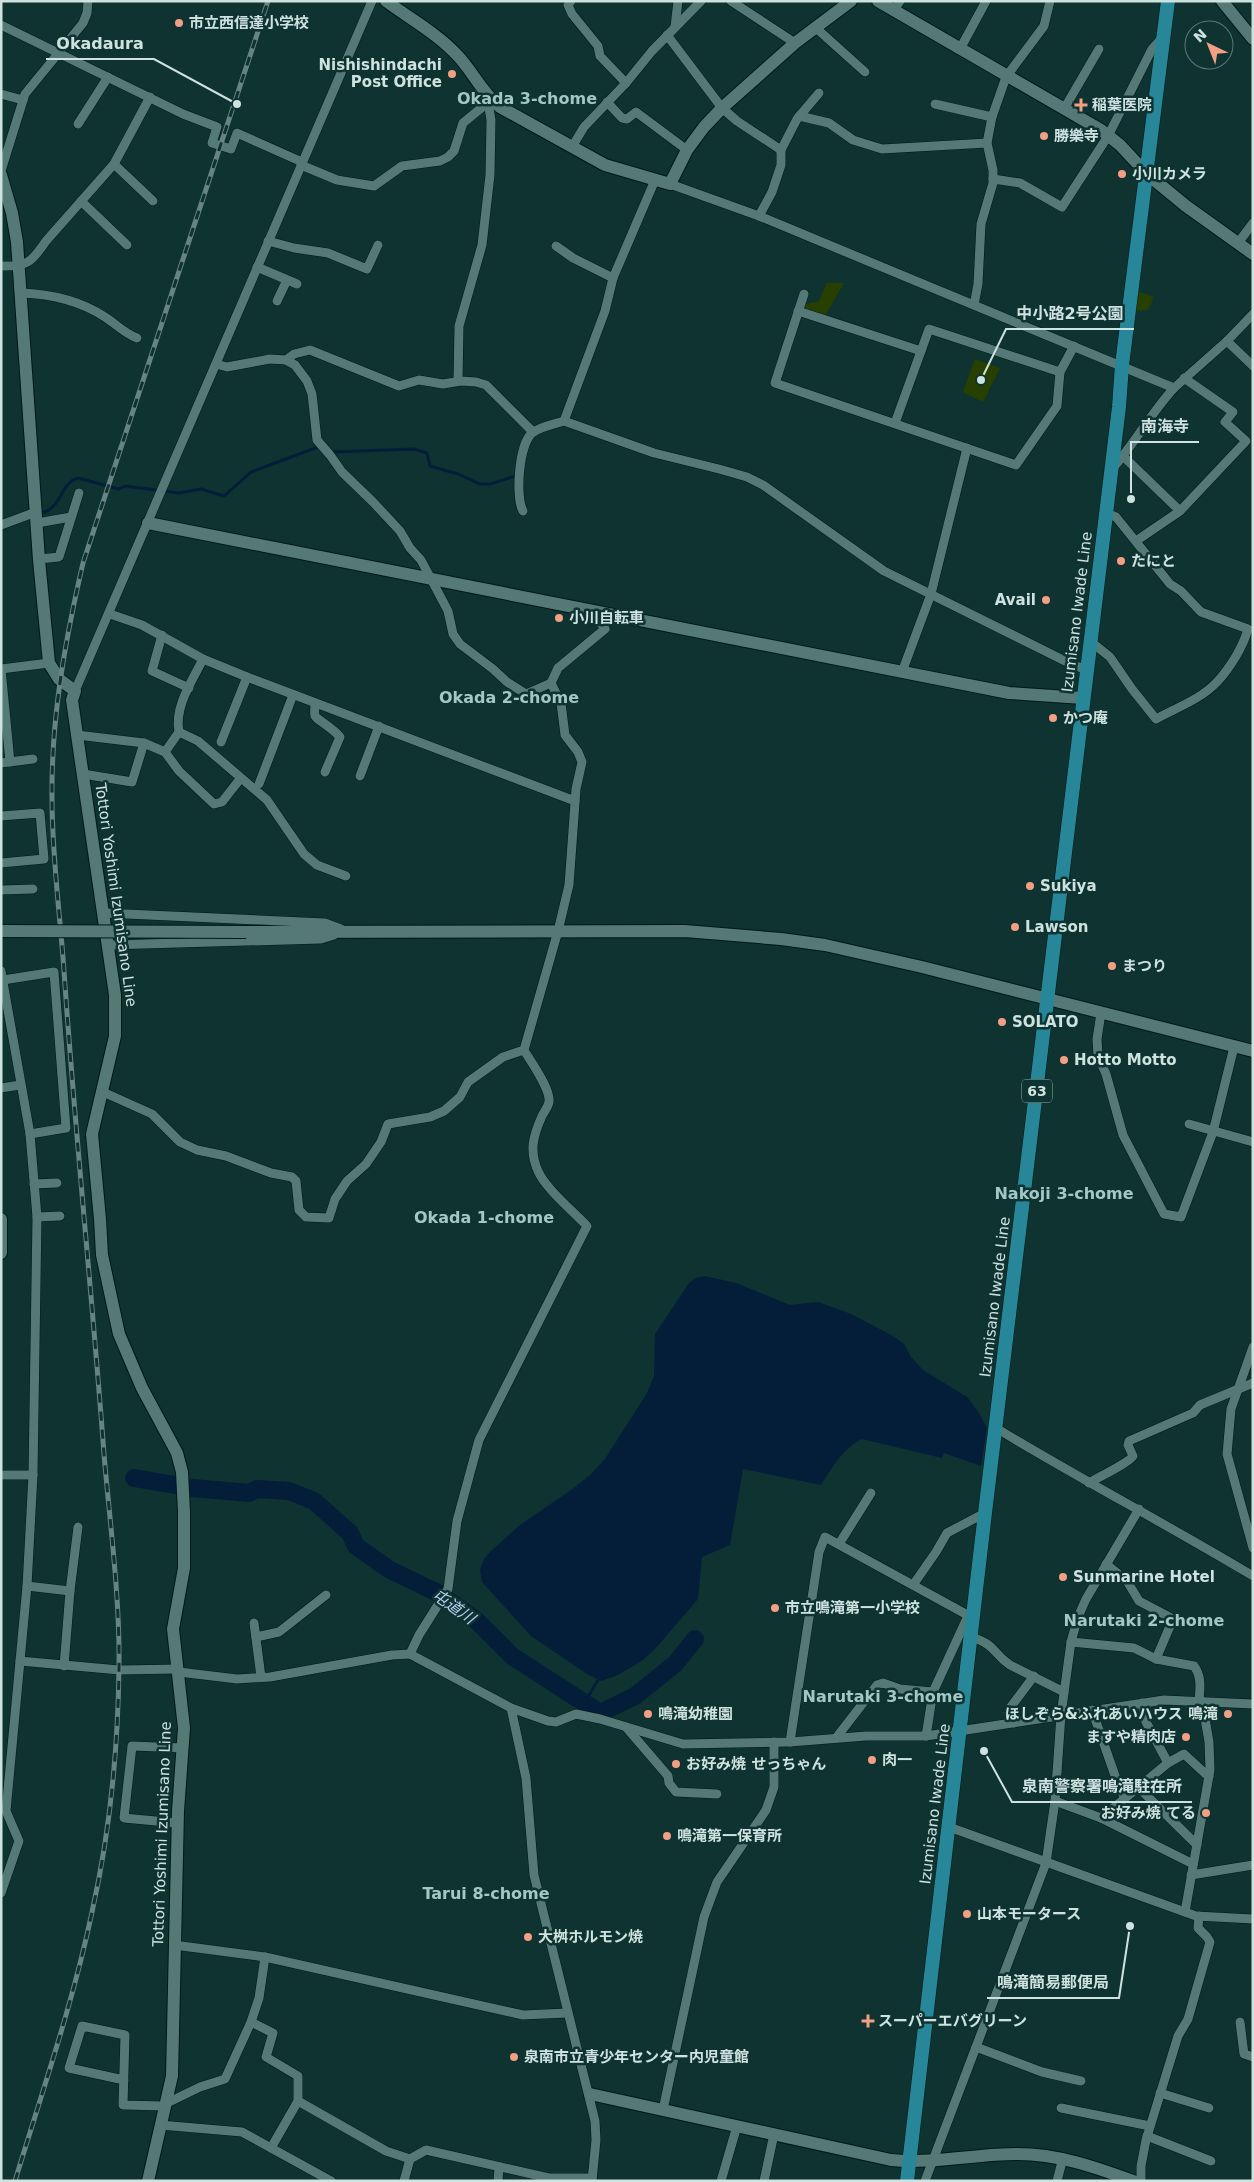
<svg xmlns="http://www.w3.org/2000/svg" width="1254" height="2182" font-family="'DejaVu Sans','Noto Sans JP',sans-serif">
<style>
.green{fill:#274000}
.water{fill:#041e3a}
.lines{fill:none;stroke-linecap:round;stroke-linejoin:round}
.stream{stroke:#041e3a;stroke-width:3}
.river{stroke:#041e3a;stroke-width:18}
.street-casing{stroke:#001918;stroke-width:10}
.secondary-casing{stroke:#001918;stroke-width:14}
.primary-casing{stroke:#001918;stroke-width:15}
.street{stroke:#547976;stroke-width:9}
.secondary{stroke:#547976;stroke-width:12}
.primary{stroke:#278799;stroke-width:14}
.rail-casing{stroke:#678482;stroke-width:5}
.rail{stroke:#0e3331;stroke-width:3;stroke-dasharray:9;stroke-linecap:butt}
.secondary-bridge-casing{stroke:#001918;stroke-width:14;stroke-linecap:butt}
.secondary-bridge{stroke:#547976;stroke-width:12}
.poi-dot{fill:#f39f84;stroke:#0e3331;stroke-width:2}
.labels{text-anchor:middle;stroke-width:5;stroke-linejoin:round;paint-order:stroke}
.shield{fill:#0e3331;stroke:#94aeac;stroke-width:1}
.shield-label{font-size:14px;font-weight:bold;fill:#cee2e0}
.poi-label{font-size:15px;font-weight:bold;fill:#cee2e0;stroke:#0e3331;text-anchor:start}
.street-label{font-size:15px;fill:#cee2e0;stroke:#0e3331}
.neighbourhood-label{font-size:16px;font-weight:bold;fill:#a1c8c6;stroke:#0e3331}
.water-label{font-size:16px;font-style:italic;fill:#b5d0f0;stroke:#0e3331}
.leader{fill:none;stroke:#cee2e0;stroke-width:2}
.callout-dot{fill:#cee2e0;stroke:#0e3331;stroke-width:2}
.callout-label{font-size:16px;text-anchor:middle;font-weight:bold;fill:#cee2e0;stroke:#0e3331;stroke-width:5;stroke-linejoin:round;paint-order:stroke}
</style>
<rect width="100%" height="100%" fill="#0e3331"/>
<g class="green">
<polygon points="827,283 844,283 825,316 808,310 803,305 819,301"/>
<polygon points="1136,291 1154,297 1148,310 1132,311"/>
<polygon points="975,359 1000,368 983,402 963,392"/>
</g>
<path class="water" d="M705,1276L736,1283L790,1305L818,1302L851,1314L893,1336L904,1344L911,1357L923,1370L967,1397L979,1413L987,1428L981,1466L944,1453L942,1458L862,1439C843,1448 832,1468 821,1485L743,1469L730,1545L702,1557L698,1599L655,1649L643,1660L618,1675L601,1681L587,1674L531,1636L482,1582L480,1570L484,1559L490,1552L520,1525L571,1490L590,1475L605,1459L647,1393L654,1376L655,1334L689,1283L696,1278Z"/>
<g class="lines">
<g class="stream">
<polyline points="331,452 414,449 427,453 430,466 458,474 480,484 490,484 519,475"/>
<path d="M41,513C62,509 60,483 78,478L119,489L125,486L179,493L201,489L224,496L251,472L318,447"/>
<polyline points="585,1702 598,1680"/>
</g>
<g class="river">
<polyline points="134,1478 175,1485"/>
<polyline points="193,1488 249,1493 257,1489 289,1491 314,1501 350,1533 356,1546 390,1570 438,1593 477,1621 512,1656 600,1713 635,1696 675,1664 695,1639"/>
</g>
<defs>
<g id="street">
<polyline points="571,1 568,5 572,14 598,46 600,56 626,83"/>
<polyline points="731,1 795,43"/>
<polyline points="894,10 900,1"/>
<polyline points="1,25 183,114 217,127 212,143 231,149 237,133 302,162"/>
<polyline points="675,27 678,1"/>
<polyline points="816,28 865,72"/>
<polyline points="667,35 722,108 737,121 781,150"/>
<polyline points="960,49 986,1"/>
<polyline points="1,94 23,100"/>
<polyline points="607,102 622,118 627,119 636,112 687,150"/>
<polyline points="935,104 992,117"/>
<polyline points="1064,109 1099,49"/>
<polyline points="799,116 829,123 853,140 882,149 987,143"/>
<polyline points="78,124 108,77"/>
<polyline points="572,147 584,127 626,83 652,51 701,1"/>
<polyline points="114,164 153,201"/>
<polyline points="301,165 337,180 374,186 402,166 440,161 448,157 454,151 463,123 491,100"/>
<polyline points="1,171 25,94 83,23 87,13 88,1"/>
<polyline points="993,179 1020,183 1062,207 1108,136 1152,49 1163,37"/>
<polyline points="655,180 613,278 605,311 564,421 654,453 719,469 747,477 763,485 884,571 1071,664 1087,670"/>
<polyline points="670,184 759,216 1174,388 1227,341 1253,314"/>
<polyline points="81,201 127,245"/>
<polyline points="759,216 772,192 781,165 781,150 797,119 819,93"/>
<polyline points="268,241 294,248 328,253 367,269 378,245"/>
<polyline points="1238,243 1253,223"/>
<polyline points="556,246 573,258 613,278"/>
<path d="M1,266C27,267 32,262 46,241L114,164L150,97"/>
<polyline points="257,267 297,284"/>
<path d="M21,293C51,294 79,300 105,317C116,324 124,333 137,338"/>
<polyline points="804,294 775,383 1016,465 1057,406 1060,372 1074,346"/>
<polyline points="277,301 287,280"/>
<polyline points="974,305 978,284 981,224 993,183 993,170 987,143 992,117 1006,77 1044,26 1050,1"/>
<polyline points="798,311 921,351"/>
<polyline points="1227,341 1253,366"/>
<polyline points="286,360 294,354 310,350 399,386 419,380 443,384 461,381 476,382 486,385 533,432"/>
<polyline points="216,364 227,367 270,359 286,360 295,365 307,381 312,394 317,440 330,455 342,472 373,502 400,531 410,548 421,560 448,611 453,634 460,644 493,669 507,682 526,694 551,683"/>
<polyline points="458,381 459,326 482,245 490,175 491,120 488,102"/>
<polyline points="895,423 929,329 1060,372"/>
<polyline points="1123,456 1180,511"/>
<path d="M1112,469C1135,443 1151,413 1174,388"/>
<path d="M523,511C515,497 519,444 532,433C539,427 555,424 564,421"/>
<polyline points="37,523 71,517"/>
<polyline points="1,525 36,512"/>
<polyline points="1136,541 1180,511 1246,441 1225,422 1233,412 1184,378"/>
<polyline points="39,559 59,557 79,493"/>
<polyline points="110,614 142,625 203,659 247,677 575,801"/>
<polyline points="162,635 152,671 189,688"/>
<path d="M1090,641L1110,657L1132,689L1156,719C1176,708 1201,699 1217,682C1230,668 1243,647 1248,629L1201,612L1181,591L1170,584L1116,517L1106,513"/>
<polyline points="902,672 931,594 967,448"/>
<polyline points="75,691 372,1"/>
<path d="M315,704C315,708 314,712 315,716C315,718 334,729 340,737L325,772"/>
<polyline points="179,732 198,741 267,800 304,854 317,865 346,876"/>
<polyline points="77,735 144,743 165,752 179,771 214,804 222,802 240,779"/>
<polyline points="221,742 247,677"/>
<path d="M165,752L179,732C174,707 192,681 203,659"/>
<polyline points="10,762 1,669 49,663"/>
<polyline points="1,763 33,759"/>
<polyline points="83,774 132,782 144,743"/>
<polyline points="360,776 379,726"/>
<polyline points="259,784 293,695"/>
<polyline points="1,816 40,813 44,859 1,863"/>
<polyline points="1,890 33,889"/>
<polyline points="104,913 325,923 341,929"/>
<polyline points="109,945 321,939 334,935"/>
<polyline points="1,971 30,1134 37,1217 33,1475 27,1586 6,1811 19,1841 1,1893"/>
<polyline points="3,980 54,972 66,1128 30,1134"/>
<polyline points="1101,1013 1097,1039 1098,1056 1106,1074 1123,1135 1164,1214 1181,1217 1213,1132 1234,1047"/>
<polyline points="1,1088 20,1085"/>
<polyline points="103,1092 152,1114 180,1142 197,1150 226,1156 271,1173 292,1177 296,1181 299,1210 306,1217 329,1218 335,1199 347,1181 366,1164 381,1142 388,1124 430,1117 444,1111 460,1097 468,1082 503,1057 524,1050 558,931 569,885 576,789 582,762 578,752 565,735 561,703 551,683 558,668 605,629 597,618 598,613"/>
<polyline points="1189,1124 1253,1142"/>
<polyline points="34,1184 57,1183"/>
<polyline points="37,1217 60,1216"/>
<polyline points="1253,1347 1231,1409 1227,1454 1253,1548"/>
<path d="M996,1428C1080,1479 1168,1525 1253,1576"/>
<polyline points="1,1475 33,1475"/>
<path d="M1089,1483C1097,1478 1130,1462 1133,1456L1128,1445L1129,1441L1193,1413L1200,1405L1253,1383"/>
<polyline points="839,1544 871,1493"/>
<polyline points="1106,1564 1127,1581 1139,1601 1173,1619 1156,1659"/>
<polyline points="913,1585 936,1552 947,1533 985,1513"/>
<polyline points="27,1586 70,1591"/>
<polyline points="254,1623 261,1677"/>
<polyline points="256,1637 279,1632 326,1595"/>
<path d="M971,1637C997,1645 992,1653 1010,1665L1064,1692"/>
<path d="M1071,1642L1134,1648L1156,1659L1194,1666C1202,1677 1200,1688 1199,1701"/>
<path d="M410,1654L419,1635L448,1589L457,1521L479,1440L587,1226C574,1212 545,1188 538,1171C529,1151 533,1136 542,1116C544,1112 548,1107 549,1102C551,1089 531,1062 524,1050"/>
<polyline points="20,1661 119,1670 178,1669"/>
<polyline points="64,1666 70,1591 78,1527"/>
<polyline points="179,1672 237,1679 270,1677 392,1655 410,1654 511,1708 548,1721 556,1722 576,1714 600,1719 683,1744 790,1742 866,1736 926,1736 1164,1700 1253,1704"/>
<polyline points="1142,1703 1146,1722 1168,1763"/>
<polyline points="511,1708 526,1778 534,1875 595,2121 596,2140 592,2181"/>
<polyline points="1092,1710 1119,1787 1125,1798"/>
<polyline points="1014,1723 1008,1713 1010,1708 1034,1676"/>
<polyline points="626,1727 668,1776 669,1783 676,1792 717,1794"/>
<polyline points="926,1736 933,1692 968,1616"/>
<polyline points="836,1738 877,1685 883,1683 900,1689 933,1692"/>
<polyline points="790,1742 819,1552 825,1537 973,1618"/>
<polyline points="1138,1787 1197,1845"/>
<polyline points="1055,1801 1101,1818 1193,1864"/>
<polyline points="1101,1818 1168,1763 1184,1754 1209,1777"/>
<polyline points="177,1823 124,1818 132,1746 183,1748"/>
<polyline points="949,1827 1196,1916 1253,1919"/>
<polyline points="1191,1875 1253,1865"/>
<polyline points="1185,1912 1210,1770 1209,1742 1202,1701"/>
<polyline points="174,1945 265,1957 523,2015 567,2013"/>
<polyline points="251,2022 273,2033 266,2057 298,2076 298,2101 271,2148"/>
<polyline points="1240,2022 1244,2054 1253,2057"/>
<polyline points="976,2047 1042,2072 1081,2081"/>
<polyline points="124,2080 69,2068 82,2026 125,2035 123,2105 164,2106"/>
<polyline points="1160,2093 1209,2108"/>
<polyline points="298,2101 386,2151 410,2159"/>
<polyline points="165,2104 200,2087 225,2079 251,2022 259,1998 265,1957"/>
<polyline points="1061,2108 1150,2126"/>
<polyline points="663,2110 704,1917 717,1882 766,1810 774,1787 774,1742"/>
<polyline points="160,2125 242,2132 331,2181"/>
<polyline points="1147,2136 1211,2161"/>
<polyline points="404,2181 410,2159 426,2150 549,2178 592,2178"/>
<polyline points="498,2181 499,2167"/>
<polyline points="721,2181 737,2126"/>
<polyline points="764,2181 774,2134"/>
<polyline points="925,2181 1046,1863 1055,1801 1061,1715 1071,1642 1078,1617 1086,1599 1139,1509"/>
<polyline points="1057,2181 1063,2158"/>
<polyline points="1141,2181 1141,2166 1146,2140 1178,2036 1188,2019 1210,1942 1207,1937 1198,1928 1199,1916"/>
</g>
<g id="secondary">
<path d="M386,1C409,18 438,34 458,56C473,72 482,93 500,107L605,165L670,184L687,150L704,127L722,108L795,43L851,1"/>
<polyline points="878,1 1101,130 1120,145 1147,174 1186,206 1253,254"/>
<polyline points="1222,1 1253,39"/>
<polyline points="1,175 12,213 17,242 39,560 49,663 59,679 75,691 72,700 77,735 115,995 115,1036 92,1134 100,1219 102,1255 119,1334 142,1388 177,1453 182,1472 184,1512 184,1568 173,1629 184,1728 178,1811 172,2076 148,2181"/>
<polyline points="148,523 1009,693 1083,698"/>
<polyline points="246,932 685,931 781,939 825,945 922,967 1253,1051"/>
<polyline points="1,1219 1,1253"/>
<path d="M590,2094L891,2160C934,2164 975,2154 1017,2154C1058,2154 1095,2167 1133,2181"/>
</g>
<polyline id="primary" points="907,2181 985,1513 1119,407 1122,365 1168,1"/>
</defs>
<use href="#street" class="street-casing"/>
<use href="#secondary" class="secondary-casing"/>
<use href="#primary" class="primary-casing"/>
<use href="#street" class="street"/>
<use href="#secondary" class="secondary"/>
<use href="#primary" class="primary"/>
<defs>
<path id="rail" d="M15,2181C42,2092 73,2003 92,1912C110,1832 118,1750 119,1667C120,1597 110,1525 104,1454C92,1293 75,1132 64,971C60,914 52,856 52,799C51,718 65,641 83,563L268,1"/>
</defs>
<use href="#rail" class="rail-casing"/>
<use href="#rail" class="rail"/>
<defs>
<polyline id="secondary-bridge" points="1,931 246,932"/>
</defs>
<use href="#secondary-bridge" class="secondary-bridge-casing"/>
<use href="#secondary-bridge" class="secondary-bridge"/>
</g>
<g class="poi-dot">
<circle cx="179" cy="23" r="5"/>
<circle cx="452" cy="74" r="5"/>
<path d="M1078.5 97.5h5v5h5v5h-5v5h-5v-5h-5v-5h5z"/>
<circle cx="1044" cy="136" r="5"/>
<circle cx="1122" cy="174" r="5"/>
<circle cx="1121" cy="561" r="5"/>
<circle cx="1046" cy="600" r="5"/>
<circle cx="559" cy="618" r="5"/>
<circle cx="1053" cy="718" r="5"/>
<circle cx="1030" cy="886" r="5"/>
<circle cx="1015" cy="927" r="5"/>
<circle cx="1112" cy="966" r="5"/>
<circle cx="1002" cy="1022" r="5"/>
<circle cx="1064" cy="1060" r="5"/>
<circle cx="1063" cy="1577" r="5"/>
<circle cx="775" cy="1608" r="5"/>
<circle cx="648" cy="1714" r="5"/>
<circle cx="1228" cy="1714" r="5"/>
<circle cx="1186" cy="1737" r="5"/>
<circle cx="872" cy="1760" r="5"/>
<circle cx="676" cy="1764" r="5"/>
<circle cx="1206" cy="1813" r="5"/>
<circle cx="667" cy="1836" r="5"/>
<circle cx="967" cy="1914" r="5"/>
<circle cx="528" cy="1937" r="5"/>
<path d="M865.5 2013.5h5v5h5v5h-5v5h-5v-5h-5v-5h5z"/>
<circle cx="514" cy="2057" r="5"/>
</g>
<g class="labels">
<rect class="shield" x="1022" y="1079.5" width="30" height="23" rx="4"/>
<g class="shield-label">
<text x="1037" y="1096">63</text>
</g>
<g class="poi-label">
<text x="189" y="28">市立西信達小学校</text>
<text x="442" y="70" text-anchor="end">Nishishindachi<tspan x="442" dy="17">Post Office</tspan></text>
<text x="1092" y="110">稲葉医院</text>
<text x="1054" y="141">勝樂寺</text>
<text x="1132" y="179">小川カメラ</text>
<text x="1131" y="566">たにと</text>
<text x="1036" y="605" text-anchor="end">Avail</text>
<text x="569" y="623">小川自転車</text>
<text x="1063" y="723">かつ庵</text>
<text x="1040" y="891">Sukiya</text>
<text x="1025" y="932">Lawson</text>
<text x="1122" y="971">まつり</text>
<text x="1012" y="1027">SOLATO</text>
<text x="1074" y="1065">Hotto Motto</text>
<text x="1073" y="1582">Sunmarine Hotel</text>
<text x="785" y="1613">市立鳴滝第一小学校</text>
<text x="658" y="1719">鳴滝幼稚園</text>
<text x="1218" y="1719" text-anchor="end">ほしぞら&amp;ふれあいハウス 鳴滝</text>
<text x="1176" y="1742" text-anchor="end">ますや精肉店</text>
<text x="882" y="1765">肉一</text>
<text x="686" y="1769">お好み焼 せっちゃん</text>
<text x="1196" y="1818" text-anchor="end">お好み焼 てる</text>
<text x="677" y="1841">鳴滝第一保育所</text>
<text x="977" y="1919">山本モータース</text>
<text x="538" y="1942">大桝ホルモン焼</text>
<text x="878" y="2026">スーパーエバグリーン</text>
<text x="524" y="2062">泉南市立青少年センター内児童館</text>
</g>
<g class="street-label">
<text transform="translate(1077 612) rotate(-83)" y="5">Izumisano Iwade Line</text>
<text transform="translate(116 895) rotate(82)" y="5">Tottori Yoshimi Izumisano Line</text>
<text transform="translate(995 1297) rotate(-83)" y="5">Izumisano Iwade Line</text>
<text transform="translate(935 1804) rotate(-83)" y="5">Izumisano Iwade Line</text>
<text transform="translate(162 1834) rotate(-88)" y="5">Tottori Yoshimi Izumisano Line</text>
</g>
<g class="neighbourhood-label">
<text x="527" y="104">Okada 3-chome</text>
<text x="509" y="703">Okada 2-chome</text>
<text x="1064" y="1199">Nakoji 3-chome</text>
<text x="484" y="1223">Okada 1-chome</text>
<text x="1144" y="1626">Narutaki 2-chome</text>
<text x="883" y="1702">Narutaki 3-chome</text>
<text x="486" y="1899">Tarui 8-chome</text>
</g>
<g class="water-label">
<text transform="translate(454 1606) rotate(35)" y="6">屯道川</text>
</g>
</g>
<path class="leader" d="M237 104L154 59H46M981 380L1006 329H1134M1131 499L1131 442H1199M984 1751L1012 1802H1192M1130 1926L1119 1998H987"/>
<g class="callout-dot">
<circle cx="237" cy="104" r="5"/>
<circle cx="981" cy="380" r="5"/>
<circle cx="1131" cy="499" r="5"/>
<circle cx="984" cy="1751" r="5"/>
<circle cx="1130" cy="1926" r="5"/>
</g>
<g class="callout-label">
<text x="100" y="49">Okadaura</text>
<text x="1070" y="319">中小路2号公園</text>
<text x="1165" y="432">南海寺</text>
<text x="1102" y="1792">泉南警察署鳴滝駐在所</text>
<text x="1053" y="1988">鳴滝簡易郵便局</text>
</g>
<rect width="1254" height="2182" fill="none" stroke="#cee2e0" stroke-width="5"/>
<g transform="translate(1209 45) rotate(317)"><circle r="24" fill="#0e3331" stroke="#5b7977"/>
<path d="M0-4L9 19L0 12L-9 19Z" fill="#f39f84"/>
<text y="-8" font-size="14" font-weight="bold" text-anchor="middle" fill="#cee2e0">N</text>
</g>
</svg>
